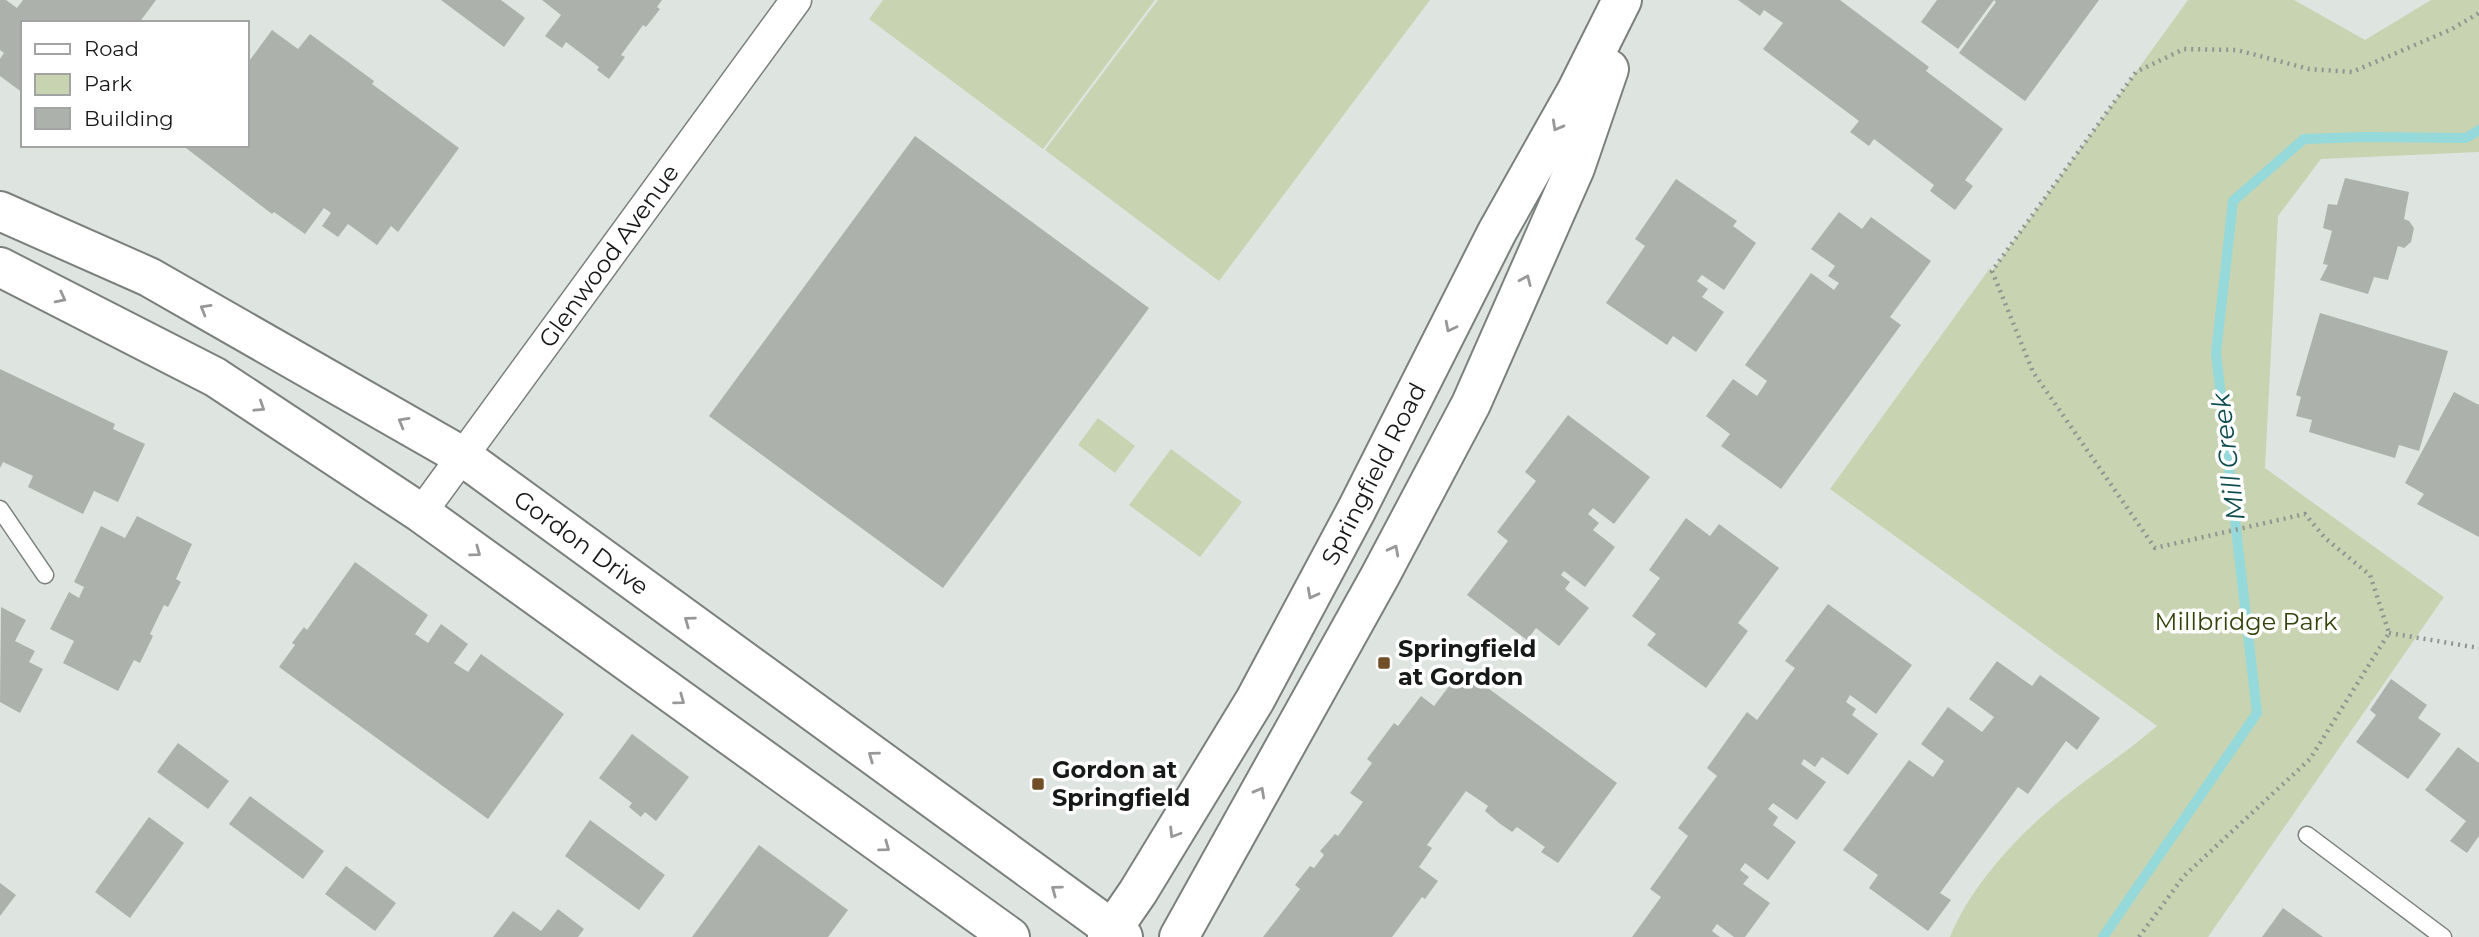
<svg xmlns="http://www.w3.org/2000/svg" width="2479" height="937" font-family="Montserrat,sans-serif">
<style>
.green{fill:#c7d3b1}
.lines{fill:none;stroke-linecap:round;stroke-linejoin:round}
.stream{stroke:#95d9db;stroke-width:10}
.building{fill:#acb1ac}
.lane-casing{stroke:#7a807c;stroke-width:19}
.street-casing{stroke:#7a807c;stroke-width:33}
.secondary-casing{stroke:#7a807c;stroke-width:42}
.path{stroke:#909592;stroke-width:4.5;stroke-dasharray:2 5;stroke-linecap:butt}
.lane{stroke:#fff;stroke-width:16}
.street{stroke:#fff;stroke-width:30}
.secondary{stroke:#fff;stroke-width:38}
.oneway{stroke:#979897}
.poi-dot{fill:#714e27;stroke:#fff;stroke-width:2.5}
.labels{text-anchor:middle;stroke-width:7;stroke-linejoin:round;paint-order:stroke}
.street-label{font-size:24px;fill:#171918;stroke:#fff}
.park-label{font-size:24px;fill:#34430c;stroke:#fff}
.poi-label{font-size:24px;font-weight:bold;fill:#171918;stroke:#fff;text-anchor:start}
.water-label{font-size:26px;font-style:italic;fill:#0e4c4e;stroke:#fff}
</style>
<rect width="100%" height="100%" fill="#dee5e1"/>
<g class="green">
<polygon points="883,0 1155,0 1043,149 869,19"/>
<polygon points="1158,0 1430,0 1219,281 1045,150"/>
<path d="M2188,0H2294L2365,40L2431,0H2479V152L2321,159L2278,216L2265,468L2444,597L2208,937H1950C1971,885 2019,834 2062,799C2093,774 2127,752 2157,726L1830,489L1990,268L1992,271Z"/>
<polygon points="1098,418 1135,446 1115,473 1078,445"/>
<polygon points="1171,449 1242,502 1200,557 1129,505"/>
</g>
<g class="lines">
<polyline class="stream" points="2103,937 2257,713 2216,353 2233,201 2304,139 2365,137 2466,138 2479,130"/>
</g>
<g class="building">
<polygon points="0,0 6,0 17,8 23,0 156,0 139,23 23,23 23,93 0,76 0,59 4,53 0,50"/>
<polygon points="441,0 501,0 525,18 504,47"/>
<polygon points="542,0 662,0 657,7 660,9 646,27 643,25 621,55 625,57 609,79 597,70 599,67 566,42 562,48 545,36 561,15"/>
<polygon points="1738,0 1840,0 1929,67 1926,71 2003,129 1965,180 1973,186 1955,210 1930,191 1934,185 1874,139 1869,146 1850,132 1859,121 1763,49 1783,23 1764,10 1760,16"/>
<polygon points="1937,0 2099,0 2025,101 1959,53 1996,2 1994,0 1958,49 1921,22"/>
<polygon points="272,30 298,49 310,34 374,81 372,84 459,148 398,232 391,226 377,245 348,224 338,237 322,226 331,213 324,208 305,234 274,212 272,214 186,148 188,145 247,145 247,64"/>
<polygon points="915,136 1149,308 943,588 709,416"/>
<polygon points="2345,178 2409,192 2404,219 2409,221 2414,228 2411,242 2404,248 2398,246 2388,280 2374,277 2368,294 2320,280 2328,265 2323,264 2332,231 2323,228 2328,204 2337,205"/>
<polygon points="1676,179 1737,221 1733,226 1756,243 1724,290 1702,275 1697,281 1708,289 1702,297 1724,312 1696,352 1673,336 1667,345 1606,303 1645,246 1635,239"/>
<polygon points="1839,212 1862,229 1871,217 1931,261 1890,317 1901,325 1781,489 1721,446 1730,434 1706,416 1733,379 1757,396 1767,381 1745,365 1811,273 1834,290 1839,283 1828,276 1835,266 1811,249"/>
<polygon points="2320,313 2448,351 2419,451 2399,445 2395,458 2309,432 2312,420 2296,416 2301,397 2296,395"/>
<polygon points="0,369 115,424 113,429 145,444 118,502 94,491 83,514 28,487 33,476 3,462 0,468"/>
<polygon points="2454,392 2479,405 2479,537 2417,504 2424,494 2405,483"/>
<polygon points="1568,415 1650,477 1614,524 1593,508 1588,514 1599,523 1593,530 1615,547 1585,587 1564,571 1561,575 1570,582 1565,589 1589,608 1559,646 1536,628 1527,640 1467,595 1508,541 1497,532 1536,481 1525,472"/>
<polygon points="137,516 192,544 176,579 181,582 168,607 164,605 150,634 153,636 140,663 134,660 118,691 63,663 74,641 50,629 69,592 79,598 84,587 74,582 101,526 125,538"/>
<polygon points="1686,518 1710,536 1719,524 1779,568 1738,623 1748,631 1706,688 1647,645 1656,634 1632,616 1660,578 1649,570"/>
<polygon points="355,562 428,615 415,634 428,643 441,624 468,644 454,663 468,672 481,654 564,714 488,819 279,667 295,645 292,643 304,627 307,630"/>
<polygon points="1828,604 1912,665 1876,714 1850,695 1846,702 1856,709 1852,715 1878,734 1848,775 1822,757 1815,767 1804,759 1801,764 1826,782 1797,820 1773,803 1768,809 1778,817 1773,825 1796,842 1768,880 1745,863 1740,870 1749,877 1743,884 1770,903 1745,937 1734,937 1717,924 1712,931 1720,937 1632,937 1661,897 1650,889 1688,836 1678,828 1717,776 1707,768 1747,712 1757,720 1795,668 1785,661"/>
<polygon points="1,607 26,620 15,641 35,651 29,662 43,669 20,713 0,702"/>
<polygon points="1997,661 2032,686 2040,675 2100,718 2077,750 2066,741 2028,794 2018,787 1940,893 1951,900 1928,931 1869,888 1878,875 1843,850 1909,760 1933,777 1944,761 1921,744 1948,707 1982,732 1994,717 1969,699"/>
<polygon points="1462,669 1617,783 1558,863 1541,852 1545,847 1517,827 1512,832 1499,823 1485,811 1488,806 1466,791 1427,845 1432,848 1419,867 1438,881 1425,899 1422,897 1392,937 1263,937 1300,889 1295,885 1310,866 1314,868 1324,855 1320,851 1335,834 1338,836 1363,802 1350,793 1372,763 1367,759 1394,723 1398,726 1421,696 1434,706"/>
<polygon points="2391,679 2427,705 2418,718 2441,734 2408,779 2356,742 2376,715 2370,710"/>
<polygon points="632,734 689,777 656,821 645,812 641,817 629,807 632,803 599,778"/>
<polygon points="178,743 229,781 208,809 157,772"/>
<polygon points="2458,747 2479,763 2479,836 2467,853 2450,841 2466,821 2425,790"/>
<polygon points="250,796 324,851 303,879 229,824"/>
<polygon points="149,817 184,843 130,918 95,892"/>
<polygon points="590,820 665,875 639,910 565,856"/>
<polygon points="759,845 848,910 828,937 692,937"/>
<polygon points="346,866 396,903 375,931 325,894"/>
<polygon points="0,883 16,895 0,916"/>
<polygon points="2283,908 2323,937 2262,937"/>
<polygon points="558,909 584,929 578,937 493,937 513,911 541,931"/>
</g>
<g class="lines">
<defs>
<g id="lane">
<polyline points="0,509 45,575"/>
<polyline points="2307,835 2443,937"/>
</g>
<polyline id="street" points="421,513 796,0"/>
<g id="secondary">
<polyline points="0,211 149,277 462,456 1123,937"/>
<polyline points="0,267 215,377 421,513 1010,937"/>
<polyline points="1107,937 1138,892 1255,700 1357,509 1497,232 1577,90 1622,0"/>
<polyline points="1179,937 1380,576 1471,404 1575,168 1609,69"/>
</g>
</defs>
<use href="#lane" class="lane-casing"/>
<use href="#street" class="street-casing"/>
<use href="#secondary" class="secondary-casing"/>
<g class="path">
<polyline points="2389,633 2479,648"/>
<polyline points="2139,937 2184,876 2310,759 2389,633 2370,575 2325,538 2305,514 2155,548 2033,372 1992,271 2136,72 2184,49 2237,50 2309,69 2352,72 2452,29 2479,13"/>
</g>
<use href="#lane" class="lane"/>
<use href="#street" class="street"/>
<use href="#secondary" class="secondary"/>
</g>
<defs><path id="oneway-chevron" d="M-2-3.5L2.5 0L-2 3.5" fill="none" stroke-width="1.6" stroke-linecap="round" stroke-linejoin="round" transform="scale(1.75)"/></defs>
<g class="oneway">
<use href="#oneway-chevron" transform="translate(1557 126) rotate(119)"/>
<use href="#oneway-chevron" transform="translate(1526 280) rotate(-66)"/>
<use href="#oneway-chevron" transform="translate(61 298) rotate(27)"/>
<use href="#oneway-chevron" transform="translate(205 309) rotate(-150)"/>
<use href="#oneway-chevron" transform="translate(1450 327) rotate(117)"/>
<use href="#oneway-chevron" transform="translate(260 407) rotate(33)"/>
<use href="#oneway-chevron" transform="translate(403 422) rotate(-150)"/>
<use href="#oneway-chevron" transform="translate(1394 550) rotate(-62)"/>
<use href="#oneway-chevron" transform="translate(476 552) rotate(36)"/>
<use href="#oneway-chevron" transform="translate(1312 594) rotate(118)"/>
<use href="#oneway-chevron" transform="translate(689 621) rotate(-144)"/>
<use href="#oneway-chevron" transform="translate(680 700) rotate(36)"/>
<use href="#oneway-chevron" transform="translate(873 756) rotate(-144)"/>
<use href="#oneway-chevron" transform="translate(1260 792) rotate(-61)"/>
<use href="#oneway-chevron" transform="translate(1174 833) rotate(122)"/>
<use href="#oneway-chevron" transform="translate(885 847) rotate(36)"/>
<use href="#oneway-chevron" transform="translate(1056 890) rotate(-144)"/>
</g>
<g class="poi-dot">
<rect x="1377" y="656" width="14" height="14" rx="3.5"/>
<rect x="1031" y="777" width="14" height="14" rx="3.5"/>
</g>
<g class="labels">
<g class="street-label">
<text transform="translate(609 256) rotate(-54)" y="8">Glenwood Avenue</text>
<text transform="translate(1374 474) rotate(-63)" y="8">Springfield Road</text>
<text transform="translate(581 543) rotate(36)" y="8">Gordon Drive</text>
</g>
<g class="park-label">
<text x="2246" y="630">Millbridge Park</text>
</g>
<g class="poi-label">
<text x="1398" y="657">Springfield<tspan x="1398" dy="28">at Gordon</tspan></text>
<text x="1052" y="778">Gordon at<tspan x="1052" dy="28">Springfield</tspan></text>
</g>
<g class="water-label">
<text transform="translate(2228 457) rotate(-97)" y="9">Mill Creek</text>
</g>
</g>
<rect x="21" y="21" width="228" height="126" fill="#ffffff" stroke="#a2a3a3" stroke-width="2"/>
<rect x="35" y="44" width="35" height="10" fill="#ffffff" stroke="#a2a3a3" stroke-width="2"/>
<text x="84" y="56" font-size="21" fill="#171918">Road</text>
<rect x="35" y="74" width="35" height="21" fill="#c7d3b1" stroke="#a2a3a3" stroke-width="2"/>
<text x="84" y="91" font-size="21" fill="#171918">Park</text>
<rect x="35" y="108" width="35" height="21" fill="#acb1ac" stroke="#a2a3a3" stroke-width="2"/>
<text x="84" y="126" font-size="21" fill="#171918">Building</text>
</svg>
